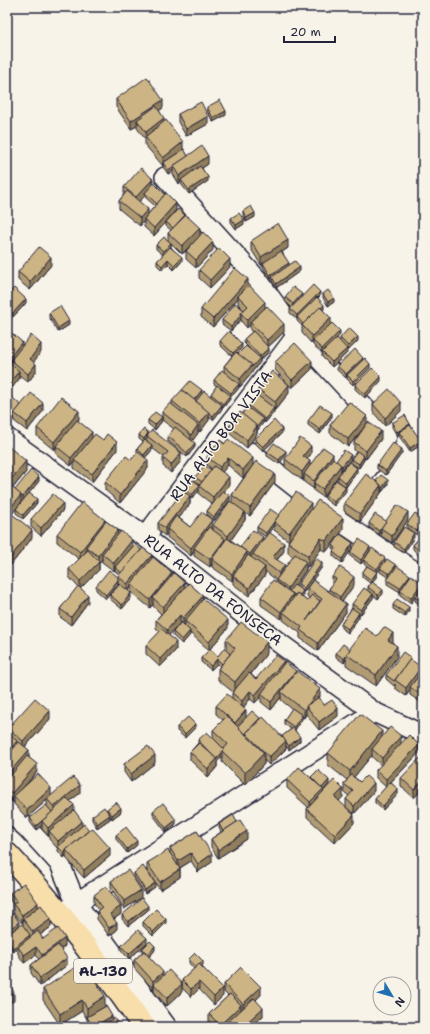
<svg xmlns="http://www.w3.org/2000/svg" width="430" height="1034" font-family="'Shantell Sans',sans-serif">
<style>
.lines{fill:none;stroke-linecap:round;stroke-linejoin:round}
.minor-casing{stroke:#22223b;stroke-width:22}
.primary-casing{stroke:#22223b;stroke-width:25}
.minor{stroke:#f7f3e8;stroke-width:19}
.primary{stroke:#f8deab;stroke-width:22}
.wall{fill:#b09b72;stroke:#22223b;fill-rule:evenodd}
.shaded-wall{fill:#907e5c;stroke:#22223b}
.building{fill:#cdb484;stroke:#22223b}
.labels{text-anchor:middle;stroke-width:3;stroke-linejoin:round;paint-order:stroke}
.shield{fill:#f7f3e8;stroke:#62616f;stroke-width:1}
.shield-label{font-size:14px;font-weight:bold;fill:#22223b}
.street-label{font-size:15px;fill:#22223b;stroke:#f7f3e8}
</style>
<rect width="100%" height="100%" fill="#f7f3e8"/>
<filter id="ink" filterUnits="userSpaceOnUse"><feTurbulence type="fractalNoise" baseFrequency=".025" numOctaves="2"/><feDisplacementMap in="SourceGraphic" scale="8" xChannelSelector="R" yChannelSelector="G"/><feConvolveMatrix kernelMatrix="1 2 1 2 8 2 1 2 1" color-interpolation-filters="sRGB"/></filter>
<g filter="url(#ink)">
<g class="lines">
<defs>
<g id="minor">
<polyline points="165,177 258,280 297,335 388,433 379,454 331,515"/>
<polyline points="7,438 145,537 282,645 374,712 423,735"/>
<polyline points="218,439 252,453 331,515 423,577"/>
<polyline points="145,537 297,335"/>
<polyline points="7,810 28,829 60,864 76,903 167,1027"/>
<polyline points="62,915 76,903 368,716"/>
</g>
<path id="primary" d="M7,854C58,907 102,967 144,1027"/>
</defs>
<use href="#minor" class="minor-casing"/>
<use href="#primary" class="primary-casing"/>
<use href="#minor" class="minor"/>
<use href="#primary" class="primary"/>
</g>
<g class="wall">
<polygon points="116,99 163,108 159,110 164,121 188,156 208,164 202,168 208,181 189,194 181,184 181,182 179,184 173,174 173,171 168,174 163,167 163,166 145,145 145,139 137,128 137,126 131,129 116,107"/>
<polygon points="207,107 226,115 213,122 207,111"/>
<polygon points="178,114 208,124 186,136 178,122"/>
<path d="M153,184L176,210L168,220L200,236L213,250L196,268L186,259V251L182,254L171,243V247L182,261L174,270L168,264L162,270L157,265V261L163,255L156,249V245L168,241V233L171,230L166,226V222L154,236L144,227V221L140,226L119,209V201L124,194V187ZM145,196V197L155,206L148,214L139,201Z"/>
<polygon points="243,211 255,217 246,222 243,215"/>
<polygon points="231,218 244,224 236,229 231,222"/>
<polygon points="251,241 288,248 282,252 289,265 300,271 276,288 272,281 272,278 270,279 263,267 263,265 261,265 251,249"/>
<polygon points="51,265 30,290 18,280 18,272"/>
<polygon points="230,267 210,288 199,278 199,270"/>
<polygon points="248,286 265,307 284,332 268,347 269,352 260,360 260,362 252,372 252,373 240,387 239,386 239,388 231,397 230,397 230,399 223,408 222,406 222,409 213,420 209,417 209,420 200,432 198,430 198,433 192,441 195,447 187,457 168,441 168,436 174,429 162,420 162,412 172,405 172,401 202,393 211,396 211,394 217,386 214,384 214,380 224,372 224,366 232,356 220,345 220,341 242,348 237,353 238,354 250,349 244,343 244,339 252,332 250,330 250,325 247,328 241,321 241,319 231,331 222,324 222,320 242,308 238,304 238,298 213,327 201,317 201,309"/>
<polygon points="323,294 334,302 328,306 323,298"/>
<polygon points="7,295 26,303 13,317 7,311"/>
<polygon points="320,296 318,298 324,309 323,310 331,323 340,335 328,347 340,341 340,338 358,341 348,351 347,349 347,353 332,367 322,357 322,353 313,345 313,343 312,344 302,333 302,326 297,321 297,319 290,313 290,309 291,307 285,301 285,297"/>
<polygon points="49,313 69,325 58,332 49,317"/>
<polygon points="7,329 22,345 41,352 33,362 36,372 28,382 19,375 19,379 7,394 7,367 8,366 7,366"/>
<polygon points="363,359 370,368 353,385 347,379 347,377 346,378 337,370 337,366"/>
<polygon points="275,362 312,369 292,388 275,370"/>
<polygon points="381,381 365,398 355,389 355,385"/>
<polygon points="258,389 289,393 275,410 274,409 274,412 265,423 263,421 263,423 257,431 257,434 247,448 229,433 229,426 242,414 249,409 249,406 258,396"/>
<polygon points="7,395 21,405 43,411 27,431 14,421 14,417 12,421 7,417"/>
<polygon points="373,404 401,411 385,426 373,412"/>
<polygon points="332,417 320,434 308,425 308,421"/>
<polygon points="79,419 78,421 92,438 103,440 117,450 92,482 74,468 74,462 71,466 56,454 56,447 54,450 37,436 37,428"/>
<polygon points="148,420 162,421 155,430 148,424"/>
<polygon points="367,423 381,439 366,459 364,458 364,460 359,468 351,463 351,459 356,452 354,450 354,442 363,429 348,447 330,433 330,425"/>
<polygon points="392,423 410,424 421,445 410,452 399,436 399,434 397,436 392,427"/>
<polygon points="144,429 181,461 171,473 163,466 163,458 164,457 152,448 152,450 145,458 148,468 120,503 105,490 105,482 131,460 137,453 137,449 143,442 139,439 139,435"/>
<polygon points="282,433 263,451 255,443 255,439"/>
<path d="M220,440L253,466L275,482L250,516L245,513V520L231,540L240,547L263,541L266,537L257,531V527L279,515L311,510L343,530L326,552L321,549L308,567L306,566V570L295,586L298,588V584L322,567L304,592L298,588L303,596L302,597L307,601L309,598L307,596V588L329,591V589L332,585V577L354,585L342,601L346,612L318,651L300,638V633L283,620V617L281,619L261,605V597L276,582V580L265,571V575L249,596L233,584V580L232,581L212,567V564L210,567L194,556V551L191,556L167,537V534L165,536L158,530V523L185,493V489L200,485L195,481V477L211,471L212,469L207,465V457ZM228,465L243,478L249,470L232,495V502L213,525V530L211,529L212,528L190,527L179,518L190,504V497L192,499L199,490V494L212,504L207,511V515L214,521L230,500L224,491L229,485L222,472ZM274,525V530L289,541L288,542V553L293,557L285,568L277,560L284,551L269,532Z"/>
<polygon points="7,448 26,472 13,488 15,490 39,481 29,493 37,503 23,519 16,513 16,509"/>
<polygon points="267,452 286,455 279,464 267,456"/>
<polygon points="402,453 386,475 377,469 377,465"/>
<polygon points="311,454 307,459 310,465 333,459 336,461 351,459 342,470 341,470 341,472 357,472 346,487 338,481 338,477 336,480 346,491 334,506 325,499 325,496 323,497 314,491 314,488 314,489 304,482 304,477 302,480 285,467 285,459"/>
<polygon points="376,481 388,484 382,492 381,492 381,493 360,522 344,511 344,503"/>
<polygon points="63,510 41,536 31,527 31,519"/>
<polygon points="423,519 417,535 407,528 407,524"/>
<polygon points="7,520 32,538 10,566 7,563"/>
<polygon points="408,520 392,543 381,536 381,532 379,535 369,527 369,523"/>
<path d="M105,523L132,547L141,550L152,558L185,588L203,599L228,628L210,649L218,656L226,650V640L267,653L251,674L256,679L284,664L296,674L320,697L319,698L324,705L338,716L319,730L306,714L304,718L302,717V719L295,730L300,741L289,750L286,746V749L269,765L264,760V764L245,785L222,762V757L217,762V767L208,777L190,760V752L198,743V740L213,739V730L223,720L216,714V706L232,698V693L233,692L218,680V669L220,666L217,664L211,670L201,662V658L209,650L190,633V635L182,644L173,636V632L180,623L169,635L176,650L160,667L146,654V646L160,632L156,628V620L161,614L153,606V604L150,608L131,592V587L128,591L131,598L122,609L110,599V595L119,585L118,584L106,599L96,590V586L118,577L120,575L115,571V569L114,571L102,562V559L99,563V570L80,588L88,602L71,625L60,617V609L78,587L69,577V569L79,559L57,542V534ZM261,697V702L271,710L281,697V700L292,709L284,720V724L291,729L282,737L260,721L246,717L243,708L250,699L255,703Z"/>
<polygon points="423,534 421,558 413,549 413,545"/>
<polygon points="414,537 404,553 394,547 394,542"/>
<polygon points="333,545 353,547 342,563 333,556 333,552 334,550 333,549"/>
<polygon points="370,551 410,577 422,587 423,586 423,607 415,601 415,597 411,603 400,595 400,592 387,584 387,580 389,578 380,572 380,568 377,573 377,576 372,582 383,594 378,599 373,595 373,598 361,614 359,613 359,617 348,633 341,628 341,624 352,608 352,604 368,590 368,587 370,583 362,577 362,573 367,566 364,564 364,560 361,564 350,556 350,552"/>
<polygon points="423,556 423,567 420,565 420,561"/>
<polygon points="393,605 409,611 405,617 393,609"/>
<polygon points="377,636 393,643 397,657 376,686 346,665 346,659 344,663 336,657 336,653 350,649"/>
<polygon points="411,661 421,673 423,670 422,703 410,695 410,690 406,696 395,688 395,684 394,686 386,679 386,675"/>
<polygon points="50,719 25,747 29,757 37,772 28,783 51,796 80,793 70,801 74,811 82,826 110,856 84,878 66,858 66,855 64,858 58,851 58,849 49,839 49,835 48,836 42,829 42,825 36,830 30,822 30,818 47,806 47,800 27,818 14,804 14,799 12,801 7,796 7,733 8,733 8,728"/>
<polygon points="177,727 195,728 185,738 177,731"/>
<polygon points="382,737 401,744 419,753 391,782 398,794 383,810 375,803 375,799 386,787 376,778 376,770 381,765 372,757 372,755 354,777 360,782 374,791 354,814 346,807 346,799 349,796 344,792 344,784 347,780 328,765 328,753"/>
<polygon points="423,761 423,788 414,798 401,786 401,778"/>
<polygon points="155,763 131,782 124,772 124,764"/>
<polygon points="287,780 329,784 323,791 323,792 343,797 339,801 354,823 335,843 307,817 307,809 308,807 287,788"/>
<polygon points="107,809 121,812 112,819 110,816 110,819 97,828 92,820 92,816 107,811"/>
<polygon points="153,811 176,824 166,832 153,815"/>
<polygon points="219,824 247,839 218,858 211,847 211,839 221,832 219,828"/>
<polygon points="197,831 212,862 198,872 191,861 180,868 180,877 160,890 147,871 147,863 170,853 170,848"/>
<polygon points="116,835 137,845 127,853 116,839"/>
<polygon points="134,873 155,887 145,894 134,877"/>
<polygon points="111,881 141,898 124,909 111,888"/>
<polygon points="10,893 38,907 51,927 40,935 43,939 65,946 61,949 67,965 40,986 31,973 31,965 39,959 36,955 24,963 18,954 18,948 13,952 7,943 7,935 23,925 23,922 22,923 13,912 13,904 10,900"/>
<polygon points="94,895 121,914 114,919 117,930 109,936 97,919 97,911 99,910 94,903"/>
<polygon points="148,910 128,926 122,919 122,915"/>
<polygon points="143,922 166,923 153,936 143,926"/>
<polygon points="147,943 129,959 121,950 121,946"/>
<polygon points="142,949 155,950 149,957 163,975 182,992 167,1006 154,992 154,989 153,989 134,968 134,960 142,953"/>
<polygon points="189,959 203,965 202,966 223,996 214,1005 199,989 191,997 182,988 182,980 194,969 189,963"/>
<polygon points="224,984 261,995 256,1000 263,1016 250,1027 230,1027 230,1023 226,1027 214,1027 209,1022 209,1014 228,996 224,992"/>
<polygon points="43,989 105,1006 112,1019 119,1027 91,1027 87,1021 87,1019 82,1011 60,1025 43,1000"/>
</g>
<g class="shaded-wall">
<polygon points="163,100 163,108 139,124 137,120 137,126 131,129 131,121"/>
<polygon points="226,111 226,115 213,122 213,118"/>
<polygon points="208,116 208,124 186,136 186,129"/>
<polygon points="164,118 164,126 146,137 146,132"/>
<polygon points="183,142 183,150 163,163 163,166 163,158"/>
<polygon points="208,156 208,164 183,181 181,180 181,182 179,184 179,176"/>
<polygon points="173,167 173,171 168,174 168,170"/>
<polygon points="208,177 208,181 189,194 189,190"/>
<polygon points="153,179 153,187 145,193 145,196 136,205 136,197"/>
<polygon points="176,203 176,210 154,236 154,228"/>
<polygon points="148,209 148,217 144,219 144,221 140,226 140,218"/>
<polygon points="255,213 255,217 246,222 246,218"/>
<polygon points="244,220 244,224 236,229 236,225"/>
<polygon points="200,228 200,236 182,254 182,246"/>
<polygon points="288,240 288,248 263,264 263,263 263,265 261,265 261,257"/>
<polygon points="213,242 213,250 196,268 196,260"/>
<polygon points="171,243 171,247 163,255 163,251"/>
<polygon points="51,257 51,265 30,290 30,282"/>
<polygon points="182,257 182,261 174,270 174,265"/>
<polygon points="168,259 168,264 162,270 162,266"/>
<polygon points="230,259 230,267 210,288 210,280"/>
<polygon points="289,263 289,267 272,277 272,278 270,279 270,275"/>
<polygon points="300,267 300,271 276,288 276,284"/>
<polygon points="248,279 248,286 238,296 238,298 213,327 213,319"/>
<polygon points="320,292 320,296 298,318 297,317 297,319 297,315"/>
<polygon points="302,294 302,298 293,308 293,304"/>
<polygon points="334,298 334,302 328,306 328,302"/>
<polygon points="26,299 26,303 13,317 13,313"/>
<polygon points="265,302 265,309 250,322 250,325 247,328 247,320"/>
<polygon points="324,305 324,309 305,329 305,325"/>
<polygon points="241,315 241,319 231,331 231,327"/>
<polygon points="11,317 11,321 7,327 7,323"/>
<polygon points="331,318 331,326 313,341 313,343 312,344 312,336"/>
<polygon points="69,321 69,325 58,332 58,328"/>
<polygon points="284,324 284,332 267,348 267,340"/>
<polygon points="340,331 340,335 322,353 322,349"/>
<polygon points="358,337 358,341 348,351 348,346"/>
<polygon points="22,342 22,350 11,360 11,364 8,367 8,359"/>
<polygon points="41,344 41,352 30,367 30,359"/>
<polygon points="242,344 242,348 233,357 233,353"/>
<polygon points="269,348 269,352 260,360 260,356"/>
<polygon points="347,349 347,353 332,367 332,362"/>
<polygon points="260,358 260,362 252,372 252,373 240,387 240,379 252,365"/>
<polygon points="363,358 363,362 347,375 347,377 346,378 346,374"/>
<polygon points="312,361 312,369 292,388 292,380"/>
<polygon points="36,364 36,372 28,382 28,374"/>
<polygon points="370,364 370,368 353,385 353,381"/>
<polygon points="19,371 19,379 7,394 7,386"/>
<polygon points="381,377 381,381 365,398 365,394"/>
<polygon points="239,384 239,388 231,397 231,393"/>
<polygon points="289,385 289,393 275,410 275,402"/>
<polygon points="202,390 202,394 196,402 193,401"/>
<polygon points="230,395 230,399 223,408 223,404"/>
<polygon points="43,403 43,411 27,431 27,423"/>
<polygon points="401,403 401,411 385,426 385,418"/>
<polygon points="222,405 222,409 213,420 213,416"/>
<polygon points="274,408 274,412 265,423 265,419"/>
<polygon points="79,411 79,419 57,447 56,446 56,447 54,450 54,442"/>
<polygon points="209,412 209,420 200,432 200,424"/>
<polygon points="14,413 14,417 12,421 12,416"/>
<polygon points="332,413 332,417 320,434 320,430"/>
<polygon points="367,416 367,424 348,447 348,439"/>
<polygon points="162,417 162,421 155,430 155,425"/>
<polygon points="263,419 263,423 257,431 257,427"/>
<polygon points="410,424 410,428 399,432 399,434 397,436 397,432"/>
<polygon points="198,425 198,433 191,443 191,435"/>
<polygon points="257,426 257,434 247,448 247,440"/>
<polygon points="282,429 282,433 263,451 263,447"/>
<polygon points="381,431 381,439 366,459 366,451"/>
<polygon points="92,432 92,440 74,460 74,462 71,466 71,458"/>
<polygon points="148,433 147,436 147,439 144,443 144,439"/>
<polygon points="421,441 421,445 410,452 410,448"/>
<polygon points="117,442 117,450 92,482 92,474"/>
<polygon points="195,443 195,447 187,457 187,453"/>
<polygon points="152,445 152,450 144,459 144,455"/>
<polygon points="311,446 311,454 303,464 303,456"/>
<polygon points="402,449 402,453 386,475 386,471"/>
<polygon points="286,451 286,455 279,464 279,460"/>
<polygon points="181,453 181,461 171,473 171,465"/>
<polygon points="333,454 333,462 314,483 314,489 314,481"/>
<polygon points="351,455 351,459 342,470 342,466"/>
<polygon points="364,456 364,460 359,468 359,464"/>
<polygon points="228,458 228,465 220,475 220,467"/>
<polygon points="253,458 253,466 243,478 243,470"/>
<polygon points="148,460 148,468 120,503 120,495"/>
<polygon points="26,461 26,472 7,495 7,484"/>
<polygon points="310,461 310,469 304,474 304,477 302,480 302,472"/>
<polygon points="341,465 341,472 323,497 323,489"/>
<polygon points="357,468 357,472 346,487 346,483"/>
<polygon points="275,474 275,482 250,516 250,508"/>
<polygon points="39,477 39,481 23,501 23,497"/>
<polygon points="229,477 229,485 213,505 213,497"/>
<polygon points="388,480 388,484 382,492 382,488"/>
<polygon points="381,485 381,493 360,522 360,514"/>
<polygon points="199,486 199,490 192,499 192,495"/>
<polygon points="346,487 346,491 334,506 334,502"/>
<polygon points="21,495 21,503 7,520 7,512"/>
<polygon points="190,496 190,504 169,531 167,529 167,534 165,536 165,528"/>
<polygon points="230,496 230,500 214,521 214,517"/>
<polygon points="37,499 37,503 23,519 23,515"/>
<polygon points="63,503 63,510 41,536 41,528"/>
<polygon points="311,503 311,511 289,541 289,533"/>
<polygon points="245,512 245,520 228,544 228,536"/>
<polygon points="408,512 408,520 392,543 392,536"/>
<polygon points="343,518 343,530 326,552 326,541"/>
<polygon points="105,520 105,528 86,547 86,552 80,560 80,552"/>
<polygon points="212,520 212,528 196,549 194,548 194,551 191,556 191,548"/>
<polygon points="274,522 274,525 266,537 266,533"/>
<polygon points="423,523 423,527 417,535 417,531"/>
<polygon points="381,528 381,532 379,535 379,531"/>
<polygon points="32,530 32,538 10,566 10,558"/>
<polygon points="118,530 118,538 102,554 102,559 99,563 99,570 80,589 80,581 98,563 98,556"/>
<polygon points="414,533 414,537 404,553 404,549"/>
<polygon points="263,537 263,541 250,558 250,554"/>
<polygon points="321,538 321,549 308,567 308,556"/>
<polygon points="225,539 225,547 212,559 212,564 210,567 210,559"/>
<polygon points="132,540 132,548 115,567 115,569 114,571 114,563"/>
<polygon points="284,543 284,551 273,565 273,557"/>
<polygon points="353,543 353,547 342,563 342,559"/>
<polygon points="370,547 370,551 361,564 361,560"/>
<polygon points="247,552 247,560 233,576 233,580 232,581 232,574"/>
<polygon points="423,552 423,556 421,558 421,553"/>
<polygon points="152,555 152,563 131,584 131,587 127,592 127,584"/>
<polygon points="385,558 385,562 377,573 377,576 371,584 371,580 377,573 377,569"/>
<polygon points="306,562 306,570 288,596 288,588"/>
<polygon points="322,563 322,567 304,592 304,588"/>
<polygon points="285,565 285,573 279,581 279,573"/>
<polygon points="396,565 396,570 389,578 389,574"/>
<polygon points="265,567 265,575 249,596 249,588"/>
<polygon points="172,573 172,580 153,598 153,604 150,608 150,600"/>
<polygon points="410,575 410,579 400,591 400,593 400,588"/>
<polygon points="354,577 354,585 340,605 340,597"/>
<polygon points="118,580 118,584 106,599 106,595"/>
<polygon points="185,583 185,591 163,615 163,607"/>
<polygon points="422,583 422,587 411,603 411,598"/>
<polygon points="383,590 383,594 378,599 378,595"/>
<polygon points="303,591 303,596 298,602 298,598"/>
<polygon points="131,593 131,598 122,609 122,605"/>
<polygon points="293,594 293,602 283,612 283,617 281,619 281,612"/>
<polygon points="373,594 373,598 361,614 361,610"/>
<polygon points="88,595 88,602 71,625 71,617"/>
<polygon points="203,596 203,604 185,621 185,625 183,626 183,618"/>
<polygon points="346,604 346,612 318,651 318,643"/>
<polygon points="409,607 409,611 405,617 405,613"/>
<polygon points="359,613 359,617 348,633 348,629"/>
<polygon points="180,615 180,623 167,638 167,630"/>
<polygon points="228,620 228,628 209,650 209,642"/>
<polygon points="190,631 190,635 182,644 182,640"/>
<polygon points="393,633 393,645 388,640"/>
<polygon points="176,642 176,650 160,667 160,659"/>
<polygon points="267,642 267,653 235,694 235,682"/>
<polygon points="397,646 397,657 376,686 376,675"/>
<polygon points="346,655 346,659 344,663 344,659"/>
<polygon points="217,659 217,664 211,670 211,666"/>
<polygon points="284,661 284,669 261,694 261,697 255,703 255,695"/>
<polygon points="421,667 421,675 410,687 410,690 406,696 406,688"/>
<polygon points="296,671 296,679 281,692 281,697 271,710 271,702"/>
<polygon points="320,689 320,697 309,710 306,706 306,714 304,718 304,710"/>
<polygon points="250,691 250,699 242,709 242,701"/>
<polygon points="423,694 423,702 422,703 422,696"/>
<polygon points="338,708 338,716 319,730 319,722"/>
<polygon points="246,710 246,718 235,730 235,723"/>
<polygon points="50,711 50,719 23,749 23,741"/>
<polygon points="302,715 302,719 294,731 294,727"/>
<polygon points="260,718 260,722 246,733 246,736 245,734"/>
<polygon points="195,724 195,728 185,738 185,734"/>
<polygon points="382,731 382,742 372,749 372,755 350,782 350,771"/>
<polygon points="401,736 401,744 382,766 382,758"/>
<polygon points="300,737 300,741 289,750 289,746"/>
<polygon points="17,741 17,749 7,761 7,753"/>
<polygon points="286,741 286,749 269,765 269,757"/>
<polygon points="419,745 419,753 386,787 386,779"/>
<polygon points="29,750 29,758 7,783 7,775"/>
<polygon points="222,753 222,757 217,762 217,767 208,777 208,769"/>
<polygon points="264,753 264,764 245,785 245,773"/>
<polygon points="155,755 155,763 131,782 131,774"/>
<polygon points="37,764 37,772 15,797 14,796 14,799 12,801 12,793"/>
<polygon points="329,780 329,784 323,791 323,797 310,810 310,802 321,789"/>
<polygon points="423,780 423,788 414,798 414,790"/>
<polygon points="374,783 374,791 354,814 354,806"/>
<polygon points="80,785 80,793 54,815 54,807"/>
<polygon points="51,788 51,796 27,818 27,810"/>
<polygon points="343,789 343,797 335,805 335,797"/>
<polygon points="398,789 398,794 383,810 383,806"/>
<polygon points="74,805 74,813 49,831 49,835 48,836 48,828"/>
<polygon points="121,808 121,812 112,819 112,815"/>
<polygon points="110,815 110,819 97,828 97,824"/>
<polygon points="354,815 354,823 335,843 335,835"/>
<polygon points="176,820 176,824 166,832 166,828"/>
<polygon points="42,821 42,825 36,830 36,826"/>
<polygon points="82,821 82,828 58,847 58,849 58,841"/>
<polygon points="247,831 247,839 218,858 218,850"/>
<polygon points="137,841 137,845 127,853 127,849"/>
<polygon points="110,848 110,856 84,878 84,870"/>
<polygon points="66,851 66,855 64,858 64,853"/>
<polygon points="191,853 191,861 178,869 178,861"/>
<polygon points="212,854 212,862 198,872 198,864"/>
<polygon points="180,869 180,877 160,890 160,882"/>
<polygon points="155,883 155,887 145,894 145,890"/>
<polygon points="141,890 141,898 124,909 124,901"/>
<polygon points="38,903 38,910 23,919 23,922 22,923 22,915"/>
<polygon points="121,906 121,914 110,922 110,914"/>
<polygon points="148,906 148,910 128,926 128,922"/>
<polygon points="51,919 51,927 33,940 33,932"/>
<polygon points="166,919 166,923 153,936 153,932"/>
<polygon points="19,922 19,926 7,935 7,931"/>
<polygon points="117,923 117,930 109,936 109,928"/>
<polygon points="30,935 30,939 18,947 18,948 13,952 13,948"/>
<polygon points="65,938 65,946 42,963 42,955"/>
<polygon points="147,938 147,943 129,959 129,954"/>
<polygon points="155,946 155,950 148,958 148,954"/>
<polygon points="36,947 36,955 24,963 24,955"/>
<polygon points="67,958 67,965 40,986 40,978"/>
<polygon points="203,961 203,965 196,972 196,968"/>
<polygon points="163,972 163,980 154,984 154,989 153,989 153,981"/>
<polygon points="199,982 199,989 191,997 191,989"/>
<polygon points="182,984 182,992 167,1006 167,998"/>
<polygon points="261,987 261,995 243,1012 243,1004"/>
<polygon points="223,988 223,996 214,1005 214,997"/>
<polygon points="14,993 14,1001 7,1004 7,996"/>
<polygon points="105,996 105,1007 87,1017 87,1019 87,1008"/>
<polygon points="82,1000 82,1011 60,1025 60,1014"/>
<polygon points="241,1005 241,1012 230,1020 230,1023 226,1027 220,1027 220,1025"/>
<polygon points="263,1008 263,1016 250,1027 242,1027"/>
<polygon points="112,1016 112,1020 101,1027 94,1027"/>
</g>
<g class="building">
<polygon points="147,77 163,100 131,121 116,99"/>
<polygon points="220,100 226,111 213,118 207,107"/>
<polygon points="201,102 208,116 186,129 178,114"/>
<polygon points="156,106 164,118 146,132 137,120"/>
<polygon points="166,120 183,142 163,158 145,137"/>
<polygon points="202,146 208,156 179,176 173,166"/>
<polygon points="184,149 188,156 173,166 173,167 168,170 163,163"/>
<polygon points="200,166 208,177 189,190 181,180"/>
<polygon points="141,168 153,179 136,197 124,187"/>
<polygon points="154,183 165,194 157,204 145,193"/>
<polygon points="127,191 148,209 140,218 119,201"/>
<polygon points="166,193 176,203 154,228 144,219"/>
<polygon points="251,206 255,213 246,218 243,211"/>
<polygon points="178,209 185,215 173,228 166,222"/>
<polygon points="239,213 244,220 236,225 231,218"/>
<polygon points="186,215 200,228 182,246 168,233"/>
<polygon points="278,223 288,240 261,257 251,241"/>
<polygon points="203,232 213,242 196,260 186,251"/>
<polygon points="164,237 171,243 163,251 156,245"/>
<polygon points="39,247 51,257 30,282 18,272"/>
<polygon points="170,247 182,257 174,265 168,259 162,266 157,261"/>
<polygon points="219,248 230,259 210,280 199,270"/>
<polygon points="281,251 289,263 270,275 263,263"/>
<polygon points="295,261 300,267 276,284 272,277"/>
<polygon points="235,268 248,279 213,319 201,309"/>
<polygon points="249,285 265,302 247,320 241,313 248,306 238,296"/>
<polygon points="313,285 320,292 297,315 290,309"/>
<polygon points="293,287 302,294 293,304 285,297"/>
<polygon points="14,288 26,299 13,313 7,307 7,295"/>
<polygon points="328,290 334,298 328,302 323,294"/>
<polygon points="317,297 324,305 321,308 320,307 303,324 297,317"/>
<polygon points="235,303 244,310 241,313 241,315 231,327 222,320"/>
<polygon points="60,306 69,321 58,328 49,313"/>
<polygon points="267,306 284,324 267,340 250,322"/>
<polygon points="320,307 331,318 312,336 302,325"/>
<polygon points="7,314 11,317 7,323"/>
<polygon points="332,323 340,331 322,349 313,341"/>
<polygon points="349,328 358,337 348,346 340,338"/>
<polygon points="7,329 22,342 8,359 7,358"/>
<polygon points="229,331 242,344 233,353 220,341"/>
<polygon points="253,331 269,348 260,356 244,339"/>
<polygon points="31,335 41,344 30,359 36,364 28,374 11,360"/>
<polygon points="337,338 347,349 332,362 322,352"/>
<polygon points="295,343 312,361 292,380 275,362"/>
<polygon points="246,346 260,358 252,367 252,365 238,354"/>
<polygon points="355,349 363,358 346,374 337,366"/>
<polygon points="236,352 252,365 240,379 224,366"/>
<polygon points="365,358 370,364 353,381 347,375"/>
<polygon points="10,364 19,371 7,386 7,367"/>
<polygon points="372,368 381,377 365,394 355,385"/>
<polygon points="222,370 239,384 231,393 214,380"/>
<polygon points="272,371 289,385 275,402 258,389"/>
<polygon points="190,381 202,390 194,400 182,390"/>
<polygon points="217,385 230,395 223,404 211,394"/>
<polygon points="389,389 401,403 385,418 373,404"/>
<polygon points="182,390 209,412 200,424 172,401"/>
<polygon points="204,391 222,405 213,416 196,401"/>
<polygon points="31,393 43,403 27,423 14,413"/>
<polygon points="8,394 21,405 12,416 7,412 7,395"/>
<polygon points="257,395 274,408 265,419 249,406"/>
<polygon points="61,397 79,411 54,442 37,428"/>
<polygon points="349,402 367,416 348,439 330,425"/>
<polygon points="170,403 198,425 191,435 162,412"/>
<polygon points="320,405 332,413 320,430 308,421"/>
<polygon points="247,407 263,419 257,427 242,414"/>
<polygon points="155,412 162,417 155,425 148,420"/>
<polygon points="240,412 257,426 247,440 229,426"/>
<polygon points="405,415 410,424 397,432 392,423"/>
<polygon points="77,420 92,432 71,458 56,446"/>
<polygon points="274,420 282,429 263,447 255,439"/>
<polygon points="368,422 381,431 366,451 354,442"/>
<polygon points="410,425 421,441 410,448 399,432"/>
<polygon points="175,427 195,443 187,453 168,436"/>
<polygon points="144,429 148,433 144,439 139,435"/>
<polygon points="152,430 181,453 171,465 163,458 168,452 147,436"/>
<polygon points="95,434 103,440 107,434 117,442 92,474 74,460"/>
<polygon points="300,438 311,446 303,456 310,461 302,472 285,459"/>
<polygon points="228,439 253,458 243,470 228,458 220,467 207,457 220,440 224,444"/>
<polygon points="145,440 152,445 144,455 137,449"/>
<polygon points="274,443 286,451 279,460 267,452"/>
<polygon points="393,443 402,449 386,471 377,465"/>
<polygon points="8,446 26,461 7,484 7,448"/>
<polygon points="323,447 333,454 314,481 304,474"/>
<polygon points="344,450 351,455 342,466 341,465 336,461"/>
<polygon points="357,451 364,456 359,464 351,459"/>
<polygon points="138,452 148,460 120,495 105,482 126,456 131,460"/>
<polygon points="333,458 341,465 323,489 314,483"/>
<polygon points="256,461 275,474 250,508 232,495"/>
<polygon points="349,462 357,468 346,483 338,476"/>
<polygon points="205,465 211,470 202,482 195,477"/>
<polygon points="214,466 229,477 213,497 199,486"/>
<polygon points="31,470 39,477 23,497 15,490"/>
<polygon points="366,474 381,485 360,514 344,503"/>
<polygon points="381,475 388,480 382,488 381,488 381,485 376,481"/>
<polygon points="193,480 200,485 192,495 185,489"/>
<polygon points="336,480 346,487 334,502 325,495"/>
<polygon points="11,486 21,495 7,512 7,491"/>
<polygon points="183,491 190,496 165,528 158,523"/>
<polygon points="223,491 230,496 214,517 207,511"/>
<polygon points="296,492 311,503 289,533 274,522"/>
<polygon points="29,493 37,499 23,515 16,509"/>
<polygon points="53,494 63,503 41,528 31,519"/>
<polygon points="318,500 343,518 326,541 321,538 308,556 288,542"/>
<polygon points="230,501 245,512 228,536 213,525"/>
<polygon points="82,502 105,520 80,552 57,534"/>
<polygon points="397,505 408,512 392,536 381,528"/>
<polygon points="270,509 279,515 266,533 257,527"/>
<polygon points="202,512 212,520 191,548 167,529 176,516 190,527"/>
<polygon points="415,513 423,519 423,523 417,531 407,524"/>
<polygon points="12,514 32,530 10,558 7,555 7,520"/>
<polygon points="375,514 386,521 379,531 369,523"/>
<polygon points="106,521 118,530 98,556 86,547"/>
<polygon points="209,527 225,539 210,559 194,548"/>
<polygon points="404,527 414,533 404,549 394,542"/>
<polygon points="253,530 263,537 250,554 240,547"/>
<polygon points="121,531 132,540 114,563 102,554"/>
<polygon points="269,532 284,543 273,557 285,565 279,573 253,554"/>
<polygon points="340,534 353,543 342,559 333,552 336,548 333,545"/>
<polygon points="423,534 423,552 421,553 413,545"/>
<polygon points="227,538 247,552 232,574 212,559"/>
<polygon points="359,539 370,547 361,560 350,552"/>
<polygon points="135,544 141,550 122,573 115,567"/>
<polygon points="143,548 152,555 127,584 118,576"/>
<polygon points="372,548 385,558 377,569 364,560"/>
<polygon points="88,550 99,562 80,581 69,569"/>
<polygon points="295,554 306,562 288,588 276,580"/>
<polygon points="248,555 265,567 249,588 233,576"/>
<polygon points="423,556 423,563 420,561"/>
<polygon points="153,557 172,573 150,600 131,584"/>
<polygon points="316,558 322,563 304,588 298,584"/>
<polygon points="387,559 396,565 389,574 380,568"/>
<polygon points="367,566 377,572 371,580 362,573"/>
<polygon points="397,566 410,575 400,588 387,580"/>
<polygon points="340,567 354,577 340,597 329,589 336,579 332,577"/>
<polygon points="109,570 118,577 118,580 106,595 96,586"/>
<polygon points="174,573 185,583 163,607 153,598"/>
<polygon points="411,575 422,583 411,598 400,591"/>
<polygon points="273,580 293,594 281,612 261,597"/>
<polygon points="313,580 346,604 318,643 300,630 302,627 283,612 297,593 307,601 312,595 320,601 306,621 322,599 307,588"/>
<polygon points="372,582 383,590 378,595 368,587"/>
<polygon points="189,583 203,596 183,618 180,615 167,630 156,620"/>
<polygon points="120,584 131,593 122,605 110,595"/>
<polygon points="294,585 303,591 300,595 297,593 295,595 289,591"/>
<polygon points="78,586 88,595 71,617 60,609"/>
<polygon points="423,586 423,603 415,597"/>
<polygon points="364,588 373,594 361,610 352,604"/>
<polygon points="203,599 228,620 209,642 185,621"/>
<polygon points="397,599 409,607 405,613 393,605"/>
<polygon points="352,608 359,613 348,629 341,624"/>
<polygon points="181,622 190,631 182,640 173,632"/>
<polygon points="241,622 267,642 235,682 218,669 235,648 226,640"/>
<polygon points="384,627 393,633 388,640 397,646 376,675 346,654 365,628 377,636"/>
<polygon points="162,629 176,642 160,659 146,646"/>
<polygon points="343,644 350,649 344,659 336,653"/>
<polygon points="224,648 230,654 222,664 217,659 211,666 201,658 210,649 218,656"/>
<polygon points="403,652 411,658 394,681 386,675"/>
<polygon points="276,655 284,661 255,695 250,691 242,701 232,693 249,673 256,679"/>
<polygon points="410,659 421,667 406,688 395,680"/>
<polygon points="285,662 296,671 271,702 261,694"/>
<polygon points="423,670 423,694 422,696 410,687"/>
<polygon points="297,671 320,689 304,710 281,692"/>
<polygon points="227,694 246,710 235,723 216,706"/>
<polygon points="319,697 324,705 332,700 338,708 319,722 306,706"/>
<polygon points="35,698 50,711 23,741 8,728"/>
<polygon points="292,708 302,715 294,727 284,720"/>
<polygon points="252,711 260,718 245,734 237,727"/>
<polygon points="360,714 382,731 350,771 328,753"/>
<polygon points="227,716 264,753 245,773 222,751 228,744 213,730"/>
<polygon points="188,717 195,724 185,734 177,727"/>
<polygon points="263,717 286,741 269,757 246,733"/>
<polygon points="390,727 401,736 382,758 372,749"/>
<polygon points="293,728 300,737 289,746 282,736"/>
<polygon points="7,732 17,741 7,753"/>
<polygon points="207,732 224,749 222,751 222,753 216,759 198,740"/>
<polygon points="409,735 419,745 386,779 376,770"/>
<polygon points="19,742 29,750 7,775 7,756"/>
<polygon points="199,743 217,759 208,769 190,752"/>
<polygon points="148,746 155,755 131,774 124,764"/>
<polygon points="27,756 37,764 12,793 7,789 7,780"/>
<polygon points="420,758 423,761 423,780 414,790 401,778"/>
<polygon points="299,767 323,789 310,802 287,780"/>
<polygon points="318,770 329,780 322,788 311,777"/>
<polygon points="38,774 51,788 27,810 14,796"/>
<polygon points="351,775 360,782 366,776 374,783 354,806 346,799 353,791 344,784"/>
<polygon points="73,777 80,785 54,807 47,799"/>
<polygon points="334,780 343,789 335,797 354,815 335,835 307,809"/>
<polygon points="390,782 398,789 383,806 375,799"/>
<polygon points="67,798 74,805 48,828 42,821"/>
<polygon points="116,802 121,808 112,815 107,809"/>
<polygon points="163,803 176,820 166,828 153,811"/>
<polygon points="46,805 52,812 36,826 30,818"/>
<polygon points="104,807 110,815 97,824 92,816"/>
<polygon points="74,810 82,821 58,841 49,831"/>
<polygon points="233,815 237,822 223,831 219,824"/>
<polygon points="240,820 247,831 218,850 211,839"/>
<polygon points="84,824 89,830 66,850 66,851 64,853 58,847"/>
<polygon points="126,827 137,841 127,849 116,835"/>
<polygon points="92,828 110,848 84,870 66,850"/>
<polygon points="197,831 212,854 198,864 191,853 178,861 170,848"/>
<polygon points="168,850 180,869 160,882 147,863"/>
<polygon points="143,866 155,883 145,890 134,873"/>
<polygon points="128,870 141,890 124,901 111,881"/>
<polygon points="24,883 38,903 22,915 13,904 17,901 10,893"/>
<polygon points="106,886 121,906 110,914 117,923 109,928 97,911 102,907 94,895"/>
<polygon points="142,898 148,906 128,922 122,915"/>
<polygon points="41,905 51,919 33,932 23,919"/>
<polygon points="156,909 166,919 153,932 143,922"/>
<polygon points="13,913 19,922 7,931 7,918"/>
<polygon points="22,924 30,935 13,948 7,939 7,935"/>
<polygon points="58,928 65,938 42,955 36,947 24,955 18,947 38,931 43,939"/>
<polygon points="138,930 147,938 129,954 121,946"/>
<polygon points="150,941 155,946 148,954 142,949"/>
<polygon points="58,945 67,958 40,978 31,965"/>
<polygon points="144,951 163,972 153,981 134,960"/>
<polygon points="195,953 203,961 196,967 189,959"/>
<polygon points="83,962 105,996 87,1008 82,1000 60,1014 43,989"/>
<polygon points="199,964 223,988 214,997 199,982 191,989 182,980"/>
<polygon points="241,967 261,987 243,1004 224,984"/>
<polygon points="169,970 182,984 167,998 154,984"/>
<polygon points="7,977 14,993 7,996"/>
<polygon points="230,994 241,1005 220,1025 209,1014"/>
<polygon points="254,998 263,1008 242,1027 235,1027 230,1020"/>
<polygon points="106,1006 112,1016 93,1027 87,1017"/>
<polygon points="114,1018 119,1026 118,1027 100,1027"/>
</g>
</g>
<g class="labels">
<rect class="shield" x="74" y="959" width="58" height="24" rx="3"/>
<g class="shield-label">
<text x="103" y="976">AL-130</text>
</g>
<g class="street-label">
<text transform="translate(221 436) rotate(-53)" y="5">RUA ALTO BOA VISTA</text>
<text transform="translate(213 590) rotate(38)" y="5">RUA ALTO DA FONSECA</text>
</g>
</g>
<rect width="430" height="1034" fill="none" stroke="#f7f3e8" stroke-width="24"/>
<rect x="12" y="12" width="406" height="1010" fill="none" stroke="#22223b" stroke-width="1.5" filter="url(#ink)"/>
<g transform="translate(392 996) rotate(128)"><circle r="19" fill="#f7f3e8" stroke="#a29fa3"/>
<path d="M0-3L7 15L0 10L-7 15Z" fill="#1f6fb2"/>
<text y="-6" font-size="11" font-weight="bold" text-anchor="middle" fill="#22223b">N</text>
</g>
<path d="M284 36v6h51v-6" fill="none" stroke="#22223b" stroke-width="2"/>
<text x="290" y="36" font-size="12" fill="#22223b" stroke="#f7f3e8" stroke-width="3" paint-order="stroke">20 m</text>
</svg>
